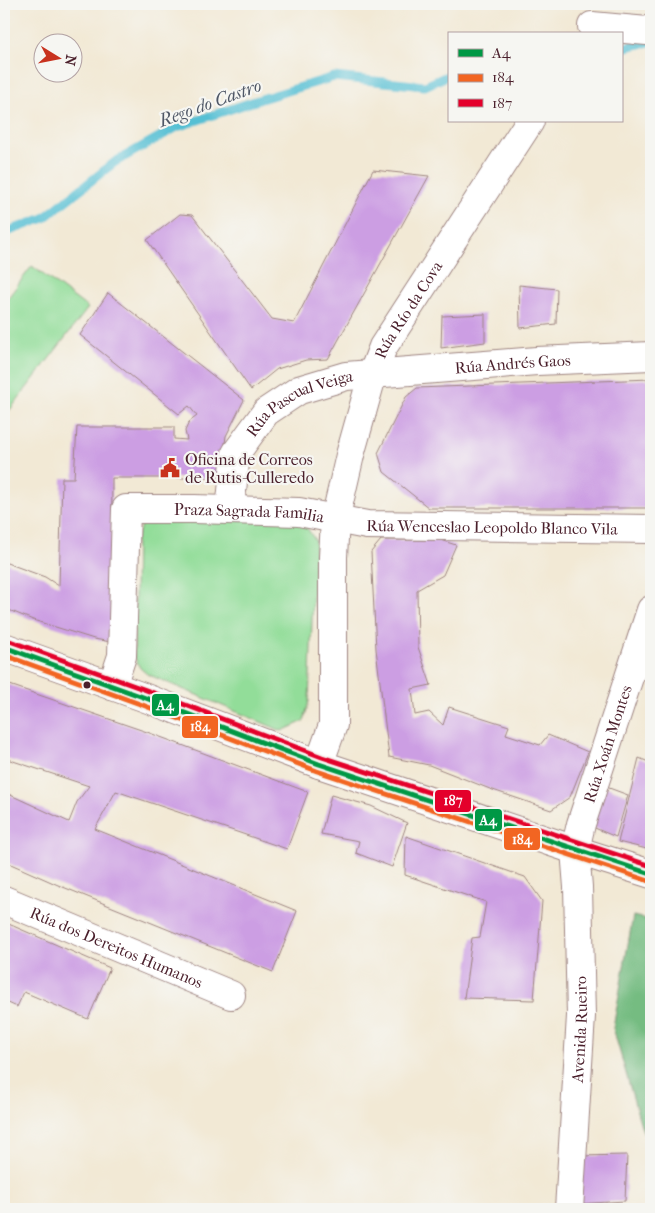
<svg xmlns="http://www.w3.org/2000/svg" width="655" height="1213" font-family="'IM FELL French Canon',serif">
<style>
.green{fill:#92dd99;stroke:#6e7e62}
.forest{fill:#75bc81;stroke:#606e56}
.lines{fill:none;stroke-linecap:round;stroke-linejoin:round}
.stream{stroke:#57c0d4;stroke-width:9}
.building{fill:#cc9ee3}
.minor-casing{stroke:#9e8480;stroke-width:30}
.tertiary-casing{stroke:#9e8480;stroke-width:30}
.trunk-casing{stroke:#9e8480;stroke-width:30}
.minor{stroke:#fff;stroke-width:28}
.tertiary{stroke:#fff;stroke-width:28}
.trunk{stroke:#fff;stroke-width:28}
.bus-1-casing{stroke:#f6f6f2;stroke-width:9}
.bus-2-casing{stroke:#f6f6f2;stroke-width:9}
.bus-3-casing{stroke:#f6f6f2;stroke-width:9}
.bus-1{stroke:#009845;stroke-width:5}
.bus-2{stroke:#f26522;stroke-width:5}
.bus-3{stroke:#e4002b;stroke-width:5}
.bus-dot{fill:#4a1f2b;stroke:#f6f6f2;stroke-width:2}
.labels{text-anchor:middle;stroke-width:4.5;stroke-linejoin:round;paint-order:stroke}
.street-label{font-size:16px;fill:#4a1f2b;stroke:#f6f6f2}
.poi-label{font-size:16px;fill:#4a1f2b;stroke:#f6f6f2;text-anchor:start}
.water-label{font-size:18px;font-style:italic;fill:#4f5766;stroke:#f6f6f2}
.line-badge{stroke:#f6f6f2;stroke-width:2}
.badge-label{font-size:14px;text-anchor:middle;font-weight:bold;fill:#fff}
</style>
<rect width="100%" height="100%" fill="#f6f6f2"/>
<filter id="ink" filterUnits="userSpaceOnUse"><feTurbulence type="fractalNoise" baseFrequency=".02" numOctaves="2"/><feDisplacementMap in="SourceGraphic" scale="10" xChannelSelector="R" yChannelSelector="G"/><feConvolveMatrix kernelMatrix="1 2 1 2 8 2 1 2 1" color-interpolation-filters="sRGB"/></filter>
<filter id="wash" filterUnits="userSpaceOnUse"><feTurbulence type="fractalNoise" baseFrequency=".0096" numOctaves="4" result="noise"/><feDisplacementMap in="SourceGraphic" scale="20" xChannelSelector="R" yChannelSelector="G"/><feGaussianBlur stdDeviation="1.12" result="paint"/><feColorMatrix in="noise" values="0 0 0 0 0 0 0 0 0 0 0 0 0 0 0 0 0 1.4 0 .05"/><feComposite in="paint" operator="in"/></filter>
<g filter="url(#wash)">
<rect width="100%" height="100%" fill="#f2e9d5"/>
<g class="green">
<polygon points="32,266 88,308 9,411 4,406 4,303"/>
<polygon points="148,518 293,520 307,528 315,540 309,701 304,721 282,731 147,674 140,668 134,656 136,539 141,526"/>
</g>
<polygon class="forest" points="633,916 651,920 651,1150 642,1129 613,1028"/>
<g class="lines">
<g class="stream">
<polyline points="621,48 649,42"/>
<polyline points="4,233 44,218 115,162 177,127 261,99 334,77 425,86 449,75"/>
</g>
</g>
<g id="blocks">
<g class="building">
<polygon points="373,170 429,176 328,359 306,360 277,369 251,390 147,240 180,214 192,215 272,319 294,323"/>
<polygon points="519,285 557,289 556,324 520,328"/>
<polygon points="108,293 244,400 226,436 220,478 112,478 111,642 94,639 33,620 4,608 4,562 45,577 59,586 62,478 74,478 77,427 174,427 174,439 187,440 185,431 189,422 197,416 189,406 179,414 80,335"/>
<polygon points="485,314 485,342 441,348 442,316"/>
<polygon points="651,379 651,508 429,508 384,472 378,453 406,397 417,388"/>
<polygon points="381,540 440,540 456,545 443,575 417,590 418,647 431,685 412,689 415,715 429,712 443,725 449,707 509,726 506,734 540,745 548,735 588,752 570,797 551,810 490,789 429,765 389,757 376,649 371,552"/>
<polygon points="4,683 147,732 308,792 287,849 116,791 95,829 297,911 273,972 58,885 4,861 4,792 69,822 77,802 89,786 4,758"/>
<polygon points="639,758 651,763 651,850 618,842"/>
<polygon points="601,785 628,795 616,837 590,826"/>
<polygon points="331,795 371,806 407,823 392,867 356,853 359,841 321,834"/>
<polygon points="406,836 525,877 542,901 534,1000 464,998 472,938 480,937 486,902 405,875"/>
<polygon points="4,922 110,968 88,1019 24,992 17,1007 4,1001"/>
<polygon points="627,1155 625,1201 576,1204 579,1156"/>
</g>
</g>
</g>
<g filter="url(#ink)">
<use href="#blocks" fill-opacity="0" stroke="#9e8480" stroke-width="1"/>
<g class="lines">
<defs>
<g id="minor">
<polyline points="592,26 647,31 651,29"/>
<path id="s1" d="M230,510L236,453L266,412L299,390L346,376L537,361L651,356"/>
<path id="s2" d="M112,686L122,656L126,509H194L299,512L367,525L651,529"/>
<path id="s3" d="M319,764L333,725V557L335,520L350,455L373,373L383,347L530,121"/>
<path id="s4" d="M575,850L581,824L651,610"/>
<path id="s5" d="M4,900L231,995"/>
</g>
<g id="tertiary">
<path id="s6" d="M569,1209L581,1016L578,887L575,850"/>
</g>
<polyline id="trunk" points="4,647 143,697 319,764 575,850 651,874"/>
</defs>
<use href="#minor" class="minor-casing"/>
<use href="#tertiary" class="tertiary-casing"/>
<use href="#trunk" class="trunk-casing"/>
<use href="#minor" class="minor"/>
<use href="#tertiary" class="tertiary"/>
<use href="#trunk" class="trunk"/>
<defs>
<polyline id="bus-1" points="4,647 143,697 319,764 651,874"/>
<polyline id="bus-2" points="4,655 140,704 317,771 649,881"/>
<polyline id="bus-3" points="7,640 146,690 322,757 651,866"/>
</defs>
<use href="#bus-1" class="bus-1-casing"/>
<use href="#bus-2" class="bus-2-casing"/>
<use href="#bus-3" class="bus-3-casing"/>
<use href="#bus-1" class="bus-1"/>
<use href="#bus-2" class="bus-2"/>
<use href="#bus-3" class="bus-3"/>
</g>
</g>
<defs>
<symbol id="civic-bare" viewBox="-9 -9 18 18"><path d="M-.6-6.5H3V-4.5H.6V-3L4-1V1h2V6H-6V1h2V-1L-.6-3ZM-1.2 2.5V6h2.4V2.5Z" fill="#c8321e" stroke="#f6f6f2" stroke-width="2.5" paint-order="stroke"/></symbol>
</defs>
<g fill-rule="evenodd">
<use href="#civic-bare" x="156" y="454" width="28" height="28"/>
</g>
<circle class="bus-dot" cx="87" cy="685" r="4.5"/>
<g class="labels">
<g class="street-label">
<text dy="6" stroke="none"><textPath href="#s3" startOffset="471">Rúa Río da Cova</textPath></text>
<text dy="6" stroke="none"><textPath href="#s1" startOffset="364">Rúa Andrés Gaos</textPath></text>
<text dy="6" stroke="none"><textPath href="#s1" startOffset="142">Rúa Pascual Veiga</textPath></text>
<text dy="6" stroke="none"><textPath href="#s2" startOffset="302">Praza Sagrada Familia</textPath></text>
<text dy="6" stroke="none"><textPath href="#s2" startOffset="546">Rúa Wenceslao Leopoldo Blanco Vila</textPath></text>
<text dy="6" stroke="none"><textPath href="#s4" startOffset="111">Rúa Xoán Montes</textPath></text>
<text dy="6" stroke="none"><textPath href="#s5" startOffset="122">Rúa dos Dereitos Humanos</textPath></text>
<text dy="6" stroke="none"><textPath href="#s6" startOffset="180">Avenida Rueiro</textPath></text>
</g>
<g class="poi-label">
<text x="185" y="465">Oficina de Correos<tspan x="185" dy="18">de Rutis-Culleredo</tspan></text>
</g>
<g class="water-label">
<text transform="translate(210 103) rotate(-20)" y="6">Rego do Castro</text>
</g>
</g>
<g class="line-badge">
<rect x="151" y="693" width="29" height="24" rx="5" fill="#009845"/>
<rect x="181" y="715" width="38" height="24" rx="5" fill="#f26522"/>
<rect x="434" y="789" width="38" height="24" rx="5" fill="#e4002b"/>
<rect x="474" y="808" width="29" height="24" rx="5" fill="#009845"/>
<rect x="503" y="827" width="38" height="24" rx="5" fill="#f26522"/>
</g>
<g class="badge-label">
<text x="165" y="710">A4</text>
<text x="200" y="731">184</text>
<text x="453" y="805">187</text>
<text x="488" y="825">A4</text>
<text x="522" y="844">184</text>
</g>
<rect width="655" height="1213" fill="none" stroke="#f6f6f2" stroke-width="20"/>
<rect x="448" y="32" width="175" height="90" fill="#f6f6f2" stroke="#b1a0a2"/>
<rect x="458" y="49" width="25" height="8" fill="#009845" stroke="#b1a0a2"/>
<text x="492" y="58" font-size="15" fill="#4a1f2b">A4</text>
<rect x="458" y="74" width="25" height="8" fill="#f26522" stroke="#b1a0a2"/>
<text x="492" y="82" font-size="15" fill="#4a1f2b">184</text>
<rect x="458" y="99" width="25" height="8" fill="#e4002b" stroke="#b1a0a2"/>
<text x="492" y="108" font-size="15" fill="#4a1f2b">187</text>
<g transform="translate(58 58) rotate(100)"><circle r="24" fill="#f6f6f2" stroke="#b1a0a2"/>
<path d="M0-4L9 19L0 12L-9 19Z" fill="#c8321e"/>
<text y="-8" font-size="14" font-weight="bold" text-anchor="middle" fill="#4a1f2b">N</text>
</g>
</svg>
